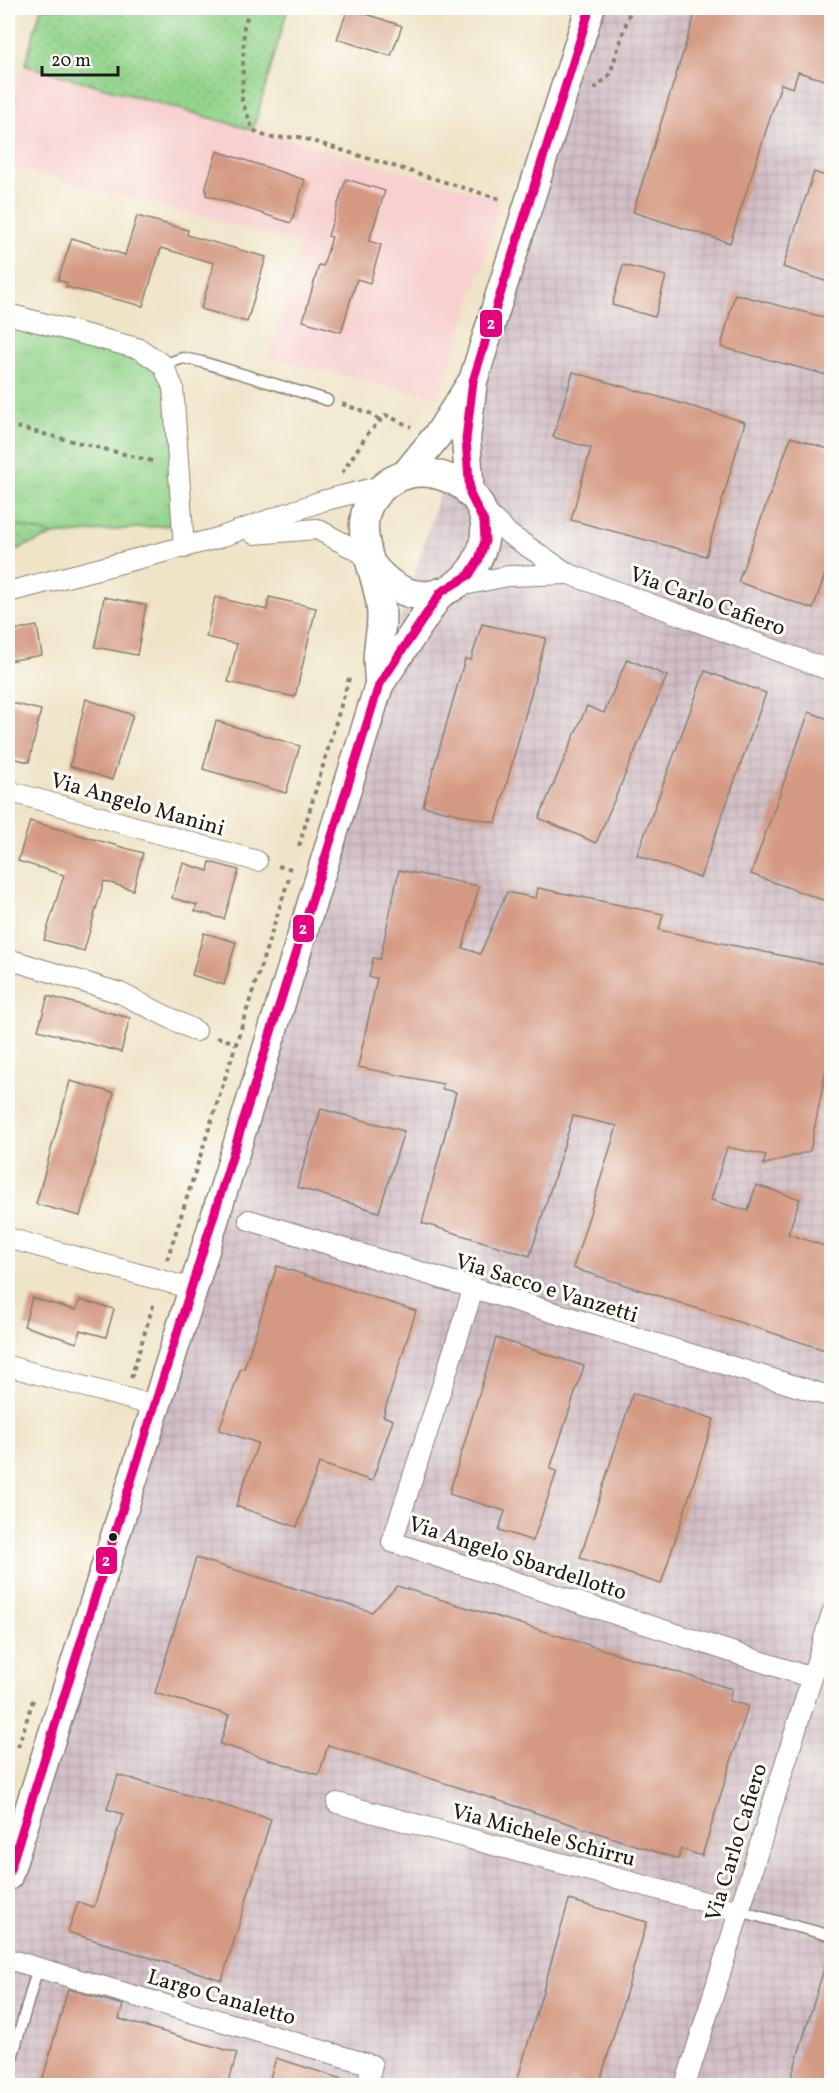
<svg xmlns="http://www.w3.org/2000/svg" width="839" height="2093" font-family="Vollkorn,serif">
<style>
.built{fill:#f7d0cf}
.industrial{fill:url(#industrial-grid)}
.grass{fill:url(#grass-tufts);stroke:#587854;stroke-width:1.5}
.park{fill:url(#park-dots);stroke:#587854;stroke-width:1.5}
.building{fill:#d49982}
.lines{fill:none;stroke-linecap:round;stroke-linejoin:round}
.service-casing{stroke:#868072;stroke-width:13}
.minor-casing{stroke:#868072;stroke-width:22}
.secondary-casing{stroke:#868072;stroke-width:31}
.path{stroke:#868072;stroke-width:4;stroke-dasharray:4.5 4.5;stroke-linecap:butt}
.service{stroke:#fff;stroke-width:10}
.minor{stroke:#fff;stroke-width:20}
.secondary{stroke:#fff;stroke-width:28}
.bus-1-casing{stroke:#fdfcf7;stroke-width:14}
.bus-1{stroke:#e5007d;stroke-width:9}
.bus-dot{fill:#1c1c1c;stroke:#fdfcf7;stroke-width:2}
.labels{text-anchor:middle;stroke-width:6;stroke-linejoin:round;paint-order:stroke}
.street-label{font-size:22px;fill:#1c1c1c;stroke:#fdfcf7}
.line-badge{stroke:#fdfcf7;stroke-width:2}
.badge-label{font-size:16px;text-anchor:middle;font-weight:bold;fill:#fff}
</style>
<defs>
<pattern id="industrial-grid" width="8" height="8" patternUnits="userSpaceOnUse" patternTransform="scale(1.5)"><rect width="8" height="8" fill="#d2bec5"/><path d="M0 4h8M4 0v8" fill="none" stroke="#b4a3a9"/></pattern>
<pattern id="grass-tufts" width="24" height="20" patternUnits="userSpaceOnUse" patternTransform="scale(1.5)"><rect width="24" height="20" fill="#93d48b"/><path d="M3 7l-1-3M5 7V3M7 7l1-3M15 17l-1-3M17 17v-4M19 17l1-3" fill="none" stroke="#7eb577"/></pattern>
<pattern id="park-dots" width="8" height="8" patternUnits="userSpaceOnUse" patternTransform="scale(1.5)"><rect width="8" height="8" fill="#93d48b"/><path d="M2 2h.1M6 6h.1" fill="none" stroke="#7eb577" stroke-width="1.8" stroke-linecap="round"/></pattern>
</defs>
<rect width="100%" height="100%" fill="#fdfcf7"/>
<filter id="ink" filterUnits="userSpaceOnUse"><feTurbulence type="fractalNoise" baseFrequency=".0167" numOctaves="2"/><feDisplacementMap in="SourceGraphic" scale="12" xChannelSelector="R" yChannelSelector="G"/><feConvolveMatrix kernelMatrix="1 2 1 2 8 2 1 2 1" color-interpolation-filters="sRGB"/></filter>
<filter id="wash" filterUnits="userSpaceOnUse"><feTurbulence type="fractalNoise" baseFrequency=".008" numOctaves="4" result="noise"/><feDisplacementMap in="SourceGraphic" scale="24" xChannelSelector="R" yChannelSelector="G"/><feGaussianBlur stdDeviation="1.35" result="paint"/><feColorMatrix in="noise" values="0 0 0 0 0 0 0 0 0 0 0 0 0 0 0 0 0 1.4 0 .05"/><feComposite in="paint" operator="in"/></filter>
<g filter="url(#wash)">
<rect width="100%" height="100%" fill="#f0e4c7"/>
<polygon class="built" points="25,65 500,199 483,266 439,398 269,358 300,243 8,166 8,112"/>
<polygon class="industrial" points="590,8 831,8 831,2085 8,2086 8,1877 193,1289"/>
<polygon class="grass" points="8,314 163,365 184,524 54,535 8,523"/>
<g class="park">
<polygon points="41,8 288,8 253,130 25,65"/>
<polygon points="8,523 54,535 8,553"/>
</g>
<g id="blocks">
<g class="building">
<polygon points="348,8 402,26 391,56 337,39"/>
<polygon points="697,8 831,8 831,82 798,72 793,88 781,84 730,243 633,212"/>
<polygon points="217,151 305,180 291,223 206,195 206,186"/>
<polygon points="814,172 831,178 831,283 783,267"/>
<polygon points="346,179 385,191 369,241 381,245 370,283 357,279 341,332 303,321 319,265 323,266 332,237 328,236"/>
<polygon points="137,216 188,230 187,235 266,257 247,322 201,309 214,263 161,248 143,306 66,287 67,283 58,280 72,238 125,255"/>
<polygon points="623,265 666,276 655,317 612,305"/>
<polygon points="735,294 831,319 831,376 721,347"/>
<polygon points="573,372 745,422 706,556 571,520 591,448 553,437"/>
<polygon points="791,437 831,450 831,557 813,609 738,582"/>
<polygon points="104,597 146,605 137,655 95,647"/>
<polygon points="215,597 267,610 269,597 316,608 295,697 228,682 237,644 206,637"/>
<polygon points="482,624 546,638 496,823 423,806 465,659 471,660"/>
<polygon points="37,626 42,655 8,661 8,631"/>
<polygon points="627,659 667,676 596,843 539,818 587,706 604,713"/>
<polygon points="705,671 766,693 700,878 637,855"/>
<polygon points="86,699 133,715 112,780 70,766"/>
<polygon points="8,702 41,710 29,762 8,757"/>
<polygon points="809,712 831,720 831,877 823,900 751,874"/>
<polygon points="216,721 300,746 286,793 203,769"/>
<polygon points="30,821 143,853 133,890 104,881 84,951 44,940 64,875 18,861"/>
<polygon points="210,862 239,870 224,919 195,911 197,905 172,898 183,863 208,871"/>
<polygon points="399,870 479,886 463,948 480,954 507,892 536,898 538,888 663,914 659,930 827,965 831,971 831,1045 810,1151 763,1165 766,1155 727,1147 711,1200 748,1211 756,1185 800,1199 788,1234 831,1248 831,1352 573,1268 617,1126 573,1116 530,1256 422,1223 456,1092 442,1089 443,1084 358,1067 377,978 369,977 373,958 380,959"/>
<polygon points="204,933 236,942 224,985 192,975"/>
<polygon points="48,996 130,1018 121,1052 38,1030"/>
<polygon points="70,1081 114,1093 80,1216 36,1204"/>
<polygon points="321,1109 404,1131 379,1212 297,1187"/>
<polygon points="277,1266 416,1311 383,1416 393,1420 372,1481 319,1463 297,1527 236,1506 258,1443 219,1430 241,1368 244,1369"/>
<polygon points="32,1298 76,1310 80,1300 114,1309 106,1337 80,1330 77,1343 24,1326"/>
<polygon points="496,1338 584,1366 550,1469 557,1471 533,1541 499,1530 505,1511 449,1494"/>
<polygon points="633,1393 714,1419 661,1584 580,1558"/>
<polygon points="196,1558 372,1612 397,1586 732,1689 729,1701 748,1706 702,1856 681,1849 678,1859 328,1745 319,1775 220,1744 229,1715 155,1693"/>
<polygon points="118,1775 271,1819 222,1980 68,1932 78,1902 94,1907 123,1814 107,1809"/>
<polygon points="569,1900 647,1922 599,2085 571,2079 569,2085 516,2085"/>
<polygon points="826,1962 831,1963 831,2085 789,2085"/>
<polygon points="68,1989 123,2005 119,2019 237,2053 228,2085 41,2085"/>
<polygon points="276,2058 349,2081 348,2085 268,2085"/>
</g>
</g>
</g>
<g filter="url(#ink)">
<use href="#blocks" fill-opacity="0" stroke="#868072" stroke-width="1.5"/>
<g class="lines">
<defs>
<g id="service">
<polyline points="163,365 183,358 202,362 327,400"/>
<polyline points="739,1911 832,1936"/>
<polyline points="8,2072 38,1967"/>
</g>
<g id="minor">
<polyline points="8,314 140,349 163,365 173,387 184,548"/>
<polyline points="479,506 510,535 569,574 832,671"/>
<polyline points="254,534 317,529 367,556"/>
<polyline points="454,587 508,576 569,574"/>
<polyline points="8,592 218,538 322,501 386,485"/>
<polyline points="8,791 257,861"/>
<polyline points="8,959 120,993 196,1031"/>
<polyline points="249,1220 832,1397"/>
<polyline points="8,1238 193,1289"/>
<polyline points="473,1290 392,1542 812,1678"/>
<polyline points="8,1366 156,1406"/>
<polyline points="337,1803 739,1911"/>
<polyline points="8,1959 372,2065 367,2086"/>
<polyline points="685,2086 832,1613"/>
</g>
<g id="secondary">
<polyline points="405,475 440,432 470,385"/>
<polyline points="470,494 466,439 473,381 590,8"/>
<path d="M371,564C444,657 537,517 450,479C432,471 411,470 393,480C338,513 377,563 381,608C383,624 379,637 378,653C377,663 379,674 379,685"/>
<polyline points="8,1876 193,1289 379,685 441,592"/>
</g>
</defs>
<use href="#service" class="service-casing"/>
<use href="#minor" class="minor-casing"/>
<use href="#secondary" class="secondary-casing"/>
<g class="path">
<polyline points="250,8 244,26 242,101 253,130 269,138 299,137 500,199"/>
<polyline points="594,89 610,74 631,8"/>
<polyline points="342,404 372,414 380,421"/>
<polyline points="8,425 156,462"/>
<polyline points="342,473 368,433 386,415 411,427"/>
<polyline points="299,846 350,675"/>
<polyline points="278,866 292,869"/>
<polyline points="217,1037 236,1043"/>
<polyline points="167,1260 289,878"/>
<polyline points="131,1378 154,1302"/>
<polyline points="18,1747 33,1700"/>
</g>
<use href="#service" class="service"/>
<use href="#minor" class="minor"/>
<use href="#secondary" class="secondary"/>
<defs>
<polyline id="bus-1" points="8,1876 379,685 441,592 469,575 479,559 485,541 484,522 470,494 466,439 473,381 590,8"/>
</defs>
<use href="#bus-1" class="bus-1-casing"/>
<use href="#bus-1" class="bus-1"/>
</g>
</g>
<circle class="bus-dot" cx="113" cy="1537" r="5"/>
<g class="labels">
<g class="street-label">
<text transform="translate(708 600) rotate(20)" y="8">Via Carlo Cafiero</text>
<text transform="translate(138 803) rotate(16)" y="8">Via Angelo Manini</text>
<text transform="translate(547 1287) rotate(17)" y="8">Via Sacco e Vanzetti</text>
<text transform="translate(518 1557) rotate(18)" y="8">Via Angelo Sbardellotto</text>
<text transform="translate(544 1834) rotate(15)" y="8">Via Michele Schirru</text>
<text transform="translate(735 1842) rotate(-73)" y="8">Via Carlo Cafiero</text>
<text transform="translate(222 1996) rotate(16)" y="8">Largo Canaletto</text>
</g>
</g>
<g class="line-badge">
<rect x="479" y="309" width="24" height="29" rx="6" fill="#e5007d"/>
<rect x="292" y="914" width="23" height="29" rx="6" fill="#e5007d"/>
<rect x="95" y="1546" width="23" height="29" rx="6" fill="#e5007d"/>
</g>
<g class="badge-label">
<text x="491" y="329">2</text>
<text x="303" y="934">2</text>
<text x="106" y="1566">2</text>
</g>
<rect width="839" height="2093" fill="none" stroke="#fdfcf7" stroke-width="30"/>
<path d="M42 66v9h76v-9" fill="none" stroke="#1c1c1c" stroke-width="3"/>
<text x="51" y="66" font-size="18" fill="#1c1c1c" stroke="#fdfcf7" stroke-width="4.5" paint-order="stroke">20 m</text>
</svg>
